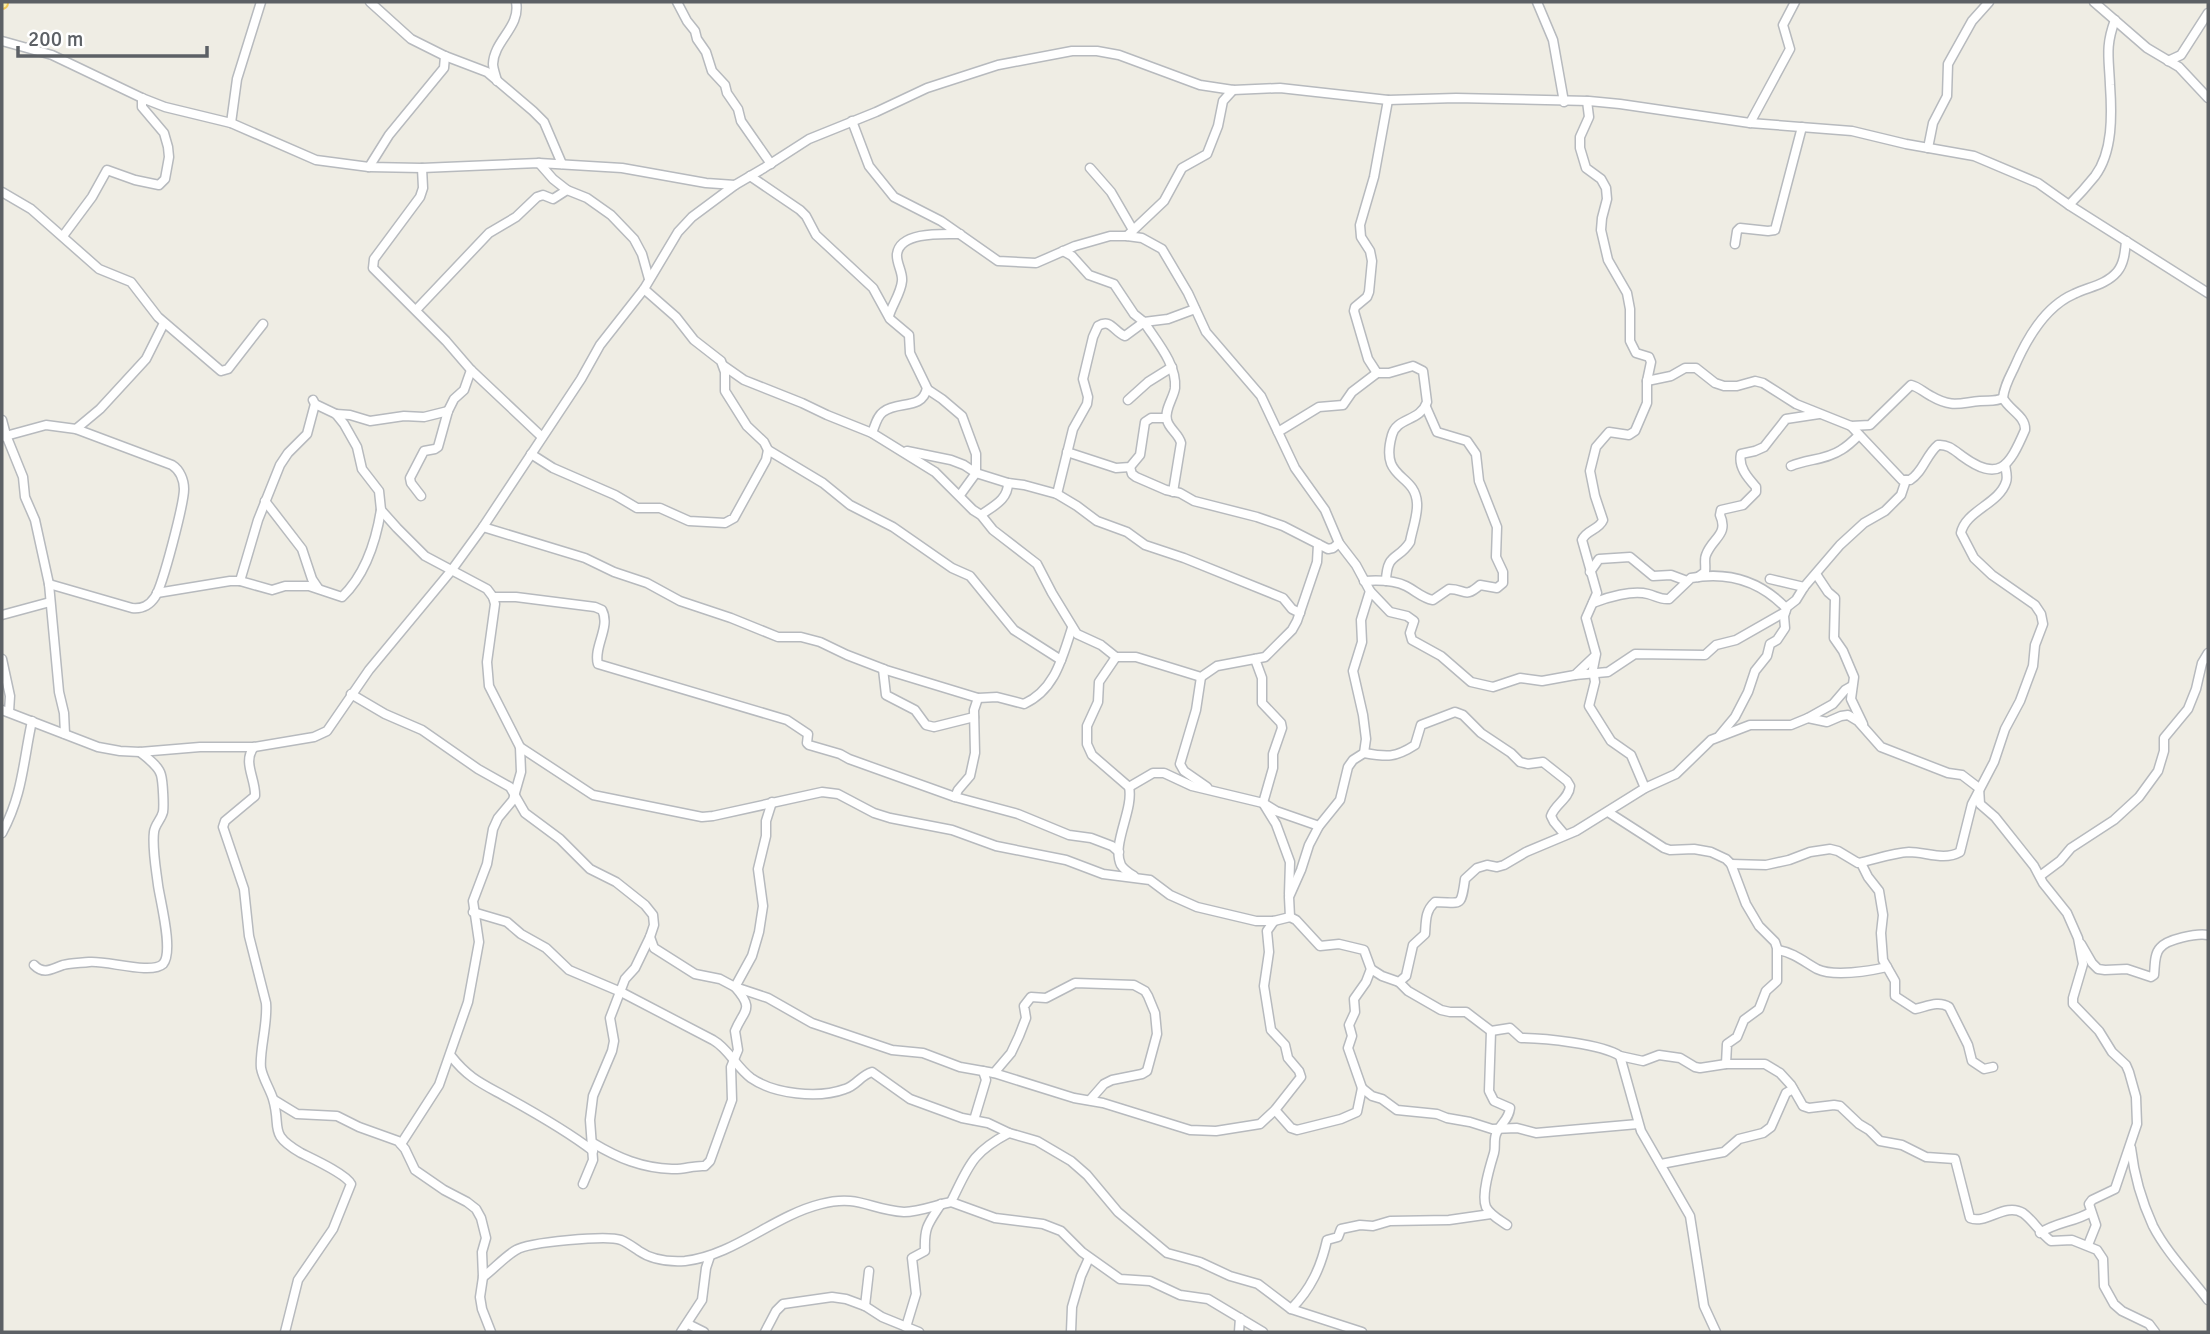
<svg xmlns="http://www.w3.org/2000/svg" width="2210" height="1334" font-family="Signika,sans-serif">
<style>
.lines{fill:none;stroke-linecap:round;stroke-linejoin:round}
.minor-casing{stroke:#b7babe;stroke-width:11}
.major-casing{stroke:#f3ca59;stroke-width:14}
.minor{stroke:#fff;stroke-width:8}
.major{stroke:#fff2a9;stroke-width:10}
</style>
<rect width="100%" height="100%" fill="#efede4"/>
<g class="lines">
<defs>
<g id="minor">
<polyline points="370,2 411,39 445,56 487,72 533,111 544,122 562,164"/>
<polyline points="677,2 687,21 695,31 697,39 706,52 712,71 725,85 727,93 738,109 741,121 771,164"/>
<polyline points="1537,2 1553,40 1564,102"/>
<polyline points="2094,2 2147,48 2179,67 2208,98"/>
<polyline points="2,41 52,55 142,98 165,107 231,123 316,160 369,167 422,168 539,163 622,168 706,183 735,185 764,168 809,139 876,112 927,88 998,65 1072,51 1097,51 1119,55 1200,85 1233,90 1280,88 1388,100 1456,98 1589,101 1620,104 1750,123 1852,131 1906,144 1974,156 2038,183 2069,205 2208,293"/>
<polyline points="2168,61 2181,55 2208,13"/>
<path d="M497,81C496,76 493,69 493,64C494,40 521,27 516,2"/>
<path d="M1587,101L1589,117L1580,137V148L1586,168L1601,179L1606,188L1607,199L1602,218L1601,230L1608,260L1627,293L1630,309V341L1636,353L1649,357L1651,362L1647,381V403L1635,431L1629,435L1609,432L1596,447L1590,471L1595,496L1603,520C1599,530 1586,530 1582,540L1597,593L1586,618L1596,654L1593,669L1595,682L1589,706L1611,741L1631,755L1645,788"/>
<polyline points="852,121 869,166 894,197 941,221 998,261 1036,263 1075,246 1110,236 1127,236 1142,238 1162,249 1188,293 1206,332 1261,396 1295,468 1325,510 1339,543 1356,565 1370,591 1361,620 1362,642 1353,671 1363,715 1366,739 1364,753 1353,760 1348,767 1340,800 1319,826 1309,845 1301,870 1289,897 1290,917"/>
<polyline points="231,123 237,79 261,2"/>
<polyline points="1750,123 1790,49 1783,25 1795,2"/>
<polyline points="1928,148 1933,123 1947,96 1948,64 1972,21 1989,2"/>
<polyline points="539,163 553,179 567,190 587,198 611,215 634,239 642,254 649,279"/>
<polyline points="369,167 389,135 444,68 445,56"/>
<polyline points="422,168 423,188 420,197 374,259 373,268 446,341 471,370 542,437"/>
<polyline points="1090,168 1111,192 1133,230"/>
<path d="M750,176L800,210L806,216L816,235L873,288L890,319L909,335L910,353L927,388C922,411 898,400 883,412C877,416 875,426 872,433"/>
<polyline points="2,192 31,209 99,269 131,282 158,317 221,371 228,369 263,324"/>
<path d="M2069,205C2078,196 2087,186 2095,176C2113,152 2112,114 2110,85C2109,58 2105,47 2115,20"/>
<polyline points="63,236 92,197 107,170 135,180 159,185 165,179 169,157 168,147 164,133 142,107 142,98"/>
<polyline points="1127,236 1164,201 1182,168 1207,154 1218,126 1223,101 1233,90"/>
<polyline points="1735,244 1737,231 1740,228 1768,231 1775,230 1802,127"/>
<polyline points="1063,251 1072,256 1089,275 1114,284 1134,314 1144,322 1168,319 1195,309"/>
<polyline points="644,289 676,317 694,340 721,361 725,372 725,391 747,426 764,442 768,450 823,483 850,505 893,527 952,568 970,576 1014,630 1061,660"/>
<polyline points="416,310 489,233 516,217 537,197 543,195 553,199 567,190"/>
<path d="M889,316C892,305 901,293 902,281C903,272 896,263 897,254C900,231 944,234 960,234"/>
<polyline points="724,366 744,380 802,403 827,415 872,433 935,472 973,510 981,515 993,530 1037,564 1052,593 1077,634 1101,645 1116,657 1136,657 1201,677 1217,666 1265,657 1292,630 1297,621 1317,562 1318,544"/>
<polyline points="1377,373 1368,359 1354,311 1355,307 1367,297 1369,292 1372,261 1370,251 1361,237 1360,225 1374,177 1388,100"/>
<path d="M1647,381L1671,376L1685,368H1696L1715,383L1724,386H1737L1755,381L1763,383L1796,404L1851,426L1870,425L1911,385C1919,387 1923,392 1931,396C1952,408 1959,403 1980,401C1989,400 1995,402 2003,398"/>
<polyline points="927,389 942,399 962,416 976,454 976,473 960,495"/>
<polyline points="313,400 315,404 336,414 344,424 357,447 362,469 379,491 381,510 397,528 425,556 487,589 493,597 495,604 487,662 489,686 520,747 521,772 513,800 498,818 493,829 487,864 473,901 479,942 468,1002 439,1085 401,1144"/>
<polyline points="1128,400 1148,382 1172,367"/>
<polyline points="336,414 350,415 370,421 404,416 424,417 448,411"/>
<polyline points="2,420 6,435 23,477 25,497 35,520 49,584 59,692 64,713 65,734"/>
<path d="M1851,426L1902,480H1910C1923,472 1926,455 1938,445C1948,444 1954,450 1962,456C1999,483 2009,467 2025,430C2026,416 2009,410 2003,398C2004,387 2009,378 2014,368C2026,340 2044,307 2074,294C2088,287 2106,285 2117,272C2124,264 2125,252 2126,241"/>
<polyline points="76,429 100,409 146,359 164,323"/>
<path d="M1278,432L1319,407L1343,405L1352,392L1377,373H1389L1413,366L1423,371L1427,402C1420,422 1397,417 1392,435C1379,481 1415,472 1417,503C1418,515 1412,530 1410,542C1398,561 1387,552 1386,581"/>
<path d="M2,437L46,425L76,429L172,465C180,470 184,480 184,489C184,503 163,585 155,597C149,606 142,609 132,608L49,584"/>
<polyline points="907,451 951,460 964,465 976,473 1008,483 1024,485 1057,494 1077,506 1097,521 1127,532 1145,545 1184,558 1283,598 1292,609 1300,613"/>
<polyline points="1067,452 1116,468 1130,467 1140,455 1145,422 1151,418 1166,418"/>
<polyline points="531,454 553,468 615,495 637,508 660,508 689,521 725,523 734,518 766,460 768,450"/>
<path d="M1791,466C1807,459 1826,460 1841,450C1848,446 1854,440 1859,435"/>
<polyline points="1130,467 1132,474 1136,477 1166,490 1180,493 1194,501 1257,517 1283,526 1328,549 1333,548 1339,543"/>
<path d="M1057,494L1073,429L1087,404L1088,397L1083,379L1093,337L1098,326C1111,318 1114,332 1125,336L1144,322C1156,341 1177,364 1175,388C1174,397 1164,410 1167,420C1169,429 1179,434 1181,443L1173,492"/>
<polyline points="421,496 411,483 410,478 424,451 435,449 438,447 448,411 454,399 464,390 471,370"/>
<polyline points="265,501 302,549 312,579 318,588"/>
<path d="M981,515C993,506 1008,500 1008,483"/>
<path d="M483,527L585,558L614,572L647,583L680,601L731,618L778,637H801L820,642L847,655L886,670L978,698L997,697L1024,704C1055,690 1062,658 1072,628"/>
<polyline points="1590,572 1599,559 1630,557 1653,576 1671,575 1687,581"/>
<polyline points="1816,574 1828,592 1835,598 1834,638 1843,651 1854,677 1851,699 1863,724"/>
<path d="M1698,577L1705,572C1706,566 1704,559 1706,555C1712,538 1729,535 1720,515L1721,510L1743,505L1756,492V487C1748,478 1738,467 1741,454L1755,451L1764,447L1786,419L1819,414"/>
<polyline points="1770,579 1804,587"/>
<polyline points="240,581 258,520 280,465 288,453 307,434 315,404"/>
<path d="M1364,581C1378,580 1394,580 1406,586C1416,591 1422,598 1433,600L1449,589C1466,589 1464,599 1480,585L1497,588L1503,583V572L1496,557L1497,527L1479,481L1476,454L1467,441L1437,432L1426,407"/>
<polyline points="1370,591 1390,612 1407,616 1414,621 1410,633 1412,640 1441,656 1471,682 1493,687 1520,678 1542,681 1575,675 1595,656"/>
<path d="M157,593L230,581H240L272,590L285,586H309L342,597C365,575 376,541 381,510"/>
<path d="M493,597H516L595,607L602,610C611,627 593,647 598,664L787,720L808,734L807,743L809,745L840,754L849,759L955,797L1018,814L1069,835L1091,838L1112,846L1119,852"/>
<path d="M1593,603C1608,597 1632,590 1648,594C1656,596 1661,600 1669,599L1691,578C1729,571 1760,581 1786,608"/>
<polyline points="2,615 50,602"/>
<path d="M1116,657L1099,682L1098,702L1087,726V744L1092,755L1129,787C1134,810 1111,844 1121,865C1124,870 1129,873 1134,876"/>
<polyline points="2,659 10,696 9,712"/>
<polyline points="1255,659 1262,678 1262,703 1281,723 1282,728 1273,754 1273,768 1263,803 1276,824 1290,862 1289,894"/>
<polyline points="883,669 886,695 915,710 926,725 934,727 974,717"/>
<polyline points="1575,675 1608,672 1635,654 1705,655 1716,645 1736,640 1785,612"/>
<polyline points="1201,677 1196,710 1180,764 1184,771 1207,787"/>
<polyline points="351,694 385,714 422,730 478,769 510,787 525,813 560,839 590,869 616,882 645,905 653,915 654,925 650,937 635,968 625,979 610,1018 614,1041 612,1051 593,1096 590,1120 593,1160 583,1184"/>
<polyline points="2,710 98,747 120,751 140,752 200,747 254,747 314,737 327,731 369,670 451,571 483,527 581,379 600,345 644,289 678,232 692,217 735,185"/>
<polyline points="1808,718 1833,704 1845,690 1852,686"/>
<polyline points="1720,735 1735,717 1748,692 1755,671 1767,656 1770,644 1777,640 1785,628 1784,616 1787,607 1796,600 1804,587 1840,545 1864,523 1885,511 1901,495 1906,480"/>
<path d="M254,747C242,762 256,779 255,796L225,821L223,827L244,889L249,936L266,1003C268,1023 259,1052 261,1068C263,1079 270,1089 273,1099C282,1129 267,1133 301,1153C313,1159 346,1174 351,1184L333,1229L298,1280L285,1332"/>
<path d="M520,747L593,795L702,817L713,816L822,792L838,794L874,813L890,818L952,830L996,846L1066,860L1103,874L1150,880L1170,895L1197,907L1256,921H1274L1290,917L1296,920L1320,946L1339,944L1364,950L1371,969L1382,976L1399,982L1406,976L1413,945L1425,934C1426,921 1425,911 1435,902C1461,902 1461,909 1465,879L1477,868L1487,865L1497,867L1504,865L1526,852L1576,831L1645,788L1676,774L1711,740L1750,725H1791L1808,718L1827,722L1841,716L1848,715L1858,721L1881,747L1948,773L1962,775L1979,788L1980,804L1995,817L2034,866L2043,883L2067,913L2078,938L2083,964L2073,998V1004L2099,1031L2112,1052L2126,1065L2129,1072L2136,1097L2137,1124L2115,1189L2092,1200L2089,1204L2096,1225L2088,1245"/>
<path d="M1364,753C1387,757 1395,758 1415,745L1421,725L1455,712L1463,715L1481,733L1511,753L1520,762L1528,764L1543,762L1567,781L1570,786C1569,799 1555,804 1551,816L1554,822L1565,835"/>
<polyline points="1129,787 1153,773 1164,773 1192,786 1263,803 1276,811 1319,826"/>
<polyline points="955,797 958,790 970,776 975,753 974,710 978,698"/>
<polyline points="1608,812 1664,848 1670,850 1694,849 1711,852 1726,859 1731,864 1746,904 1759,926 1775,942 1777,948 1777,981 1766,991 1759,1009 1744,1020 1737,1037 1727,1044 1726,1064"/>
<path d="M2,833C23,794 23,762 32,721"/>
<path d="M1861,863L1868,877L1879,891L1883,915L1881,933L1883,960L1895,981V996L1915,1009C1926,1007 1938,1000 1949,1007L1968,1045L1972,1061L1984,1069L1993,1067"/>
<path d="M1731,864L1766,865L1789,860L1810,852L1830,849L1838,851L1858,863C1874,860 1891,853 1909,852C1926,852 1944,861 1960,852L1972,804L1994,762L2005,729L2020,701L2033,666L2035,645L2043,624L2041,614L2035,605L1992,575L1974,558L1961,533C1965,511 1999,504 2006,482C2008,477 2006,471 2005,465"/>
<polyline points="2040,876 2060,861 2071,848 2114,820 2139,797 2158,771 2164,751 2164,738 2188,709 2196,689 2202,663 2208,653"/>
<path d="M473,912L507,922L521,934L546,948L569,970L621,992L713,1040C729,1049 736,1067 751,1078C774,1094 818,1099 845,1089C856,1086 861,1075 872,1072L910,1099L962,1118L988,1123L1009,1133"/>
<polyline points="650,937 654,948 695,974 720,979 735,987 768,998 812,1023 892,1050 923,1053 960,1067 994,1073 1074,1098 1103,1103 1190,1130 1216,1131 1260,1124 1275,1110 1301,1077 1299,1071 1288,1058 1285,1045 1271,1030 1264,986 1269,952 1267,931 1274,921"/>
<path d="M2081,944L2092,963L2098,969L2105,970L2127,969L2151,977L2154,975C2155,967 2154,954 2160,948C2167,939 2197,933 2208,935"/>
<path d="M1778,950C1794,953 1803,961 1817,969C1834,977 1869,971 1887,967"/>
<path d="M34,965C44,975 51,969 63,965C71,963 81,963 89,962C106,960 151,975 163,964C174,952 160,900 158,885C156,869 152,848 154,832C155,824 161,820 163,812C164,806 163,782 161,775C159,766 147,758 140,752"/>
<path d="M1399,982L1408,991L1441,1010L1450,1012H1466L1491,1031L1510,1028L1521,1038C1544,1038 1602,1044 1620,1056L1641,1131L1690,1216L1704,1306L1716,1332"/>
<path d="M1491,1031L1489,1091L1494,1101L1510,1108C1509,1119 1502,1122 1497,1132C1493,1139 1496,1146 1494,1153C1490,1166 1481,1195 1486,1207C1490,1215 1500,1220 1507,1225"/>
<path d="M451,1056C469,1079 483,1084 508,1098C537,1114 567,1131 593,1151"/>
<path d="M1620,1056L1643,1061L1659,1055L1680,1058L1695,1067L1700,1068L1726,1064H1765L1780,1073L1791,1085L1803,1106L1809,1108L1834,1105L1840,1106L1859,1124L1869,1130L1880,1141L1902,1145L1926,1157L1955,1159L1970,1218C1986,1225 2005,1202 2023,1213C2033,1220 2040,1233 2051,1241L2072,1240L2097,1250L2103,1259L2104,1286L2114,1304L2122,1311L2149,1324L2155,1332"/>
<polyline points="994,1073 1011,1053 1019,1036 1026,1018 1024,1006 1031,997 1046,998 1075,983 1134,985 1145,991 1148,996 1155,1013 1157,1034 1147,1071 1142,1074 1112,1080 1104,1084 1090,1100"/>
<polyline points="1362,1088 1372,1096 1382,1099 1397,1110 1437,1114 1447,1118 1470,1122 1492,1129 1517,1128 1536,1133 1638,1124"/>
<polyline points="274,1100 297,1114 337,1116 359,1127 398,1141 405,1149 415,1170 444,1190 467,1202 476,1209 481,1218 486,1238 482,1252 483,1277 480,1297 482,1309 491,1332"/>
<polyline points="1275,1110 1291,1128 1297,1130 1341,1119 1357,1112 1362,1088 1348,1048 1352,1036 1349,1025 1355,1012 1354,999 1366,982 1371,969"/>
<polyline points="974,1120 986,1080 983,1071"/>
<path d="M593,1143C618,1158 642,1168 672,1169C683,1170 694,1165 705,1166L710,1161L732,1100L731,1067L738,1050L735,1031C744,1009 755,1010 735,987L752,956L759,932L763,906L758,869L766,836V821L772,802"/>
<path d="M2131,1148C2134,1174 2142,1202 2153,1226C2167,1253 2190,1276 2208,1300"/>
<polyline points="1661,1164 1724,1152 1739,1139 1763,1133 1771,1127 1786,1093 1793,1089"/>
<path d="M2040,1233C2056,1222 2075,1222 2091,1212"/>
<path d="M483,1277C494,1269 504,1257 516,1250C529,1242 607,1235 621,1240C628,1243 633,1247 639,1251C652,1260 669,1262 685,1261C735,1255 773,1216 821,1204C859,1194 870,1210 904,1212C919,1212 936,1205 951,1202"/>
<polyline points="865,1306 869,1271"/>
<path d="M1291,1309C1311,1289 1321,1267 1327,1240L1338,1237L1341,1229L1360,1225L1373,1226L1390,1221L1449,1220L1491,1214"/>
<polyline points="688,1324 704,1332"/>
<path d="M906,1327L916,1294L912,1258L925,1251C924,1227 928,1224 941,1204"/>
<polyline points="681,1332 702,1300 706,1268 710,1256"/>
<polyline points="765,1332 776,1311 783,1304 832,1297 846,1299 865,1306 882,1317 919,1332"/>
<polyline points="1071,1332 1072,1307 1081,1276 1089,1258"/>
<polyline points="1239,1332 1240,1318"/>
<path d="M1263,1332L1208,1299L1180,1295L1150,1281L1120,1279L1082,1252L1061,1231L1043,1224L995,1218L951,1202C969,1166 971,1153 1009,1133L1037,1141L1071,1161L1087,1175L1118,1212L1167,1253L1200,1262L1230,1276L1258,1284L1291,1309L1362,1332"/>
</g>
<polyline id="major" points="2,3 2,2"/>
</defs>
<use href="#minor" class="minor-casing"/>
<use href="#major" class="major-casing"/>
<use href="#minor" class="minor"/>
<use href="#major" class="major"/>
</g>
<rect width="2210" height="1334" fill="none" stroke="#5c6065" stroke-width="7"/>
<path d="M18 46v10h189v-10" fill="none" stroke="#5c6065" stroke-width="3.5"/>
<text x="28" y="46" font-size="21" fill="#5c6065" stroke="#ffffff" stroke-width="5" paint-order="stroke">200 m</text>
</svg>
